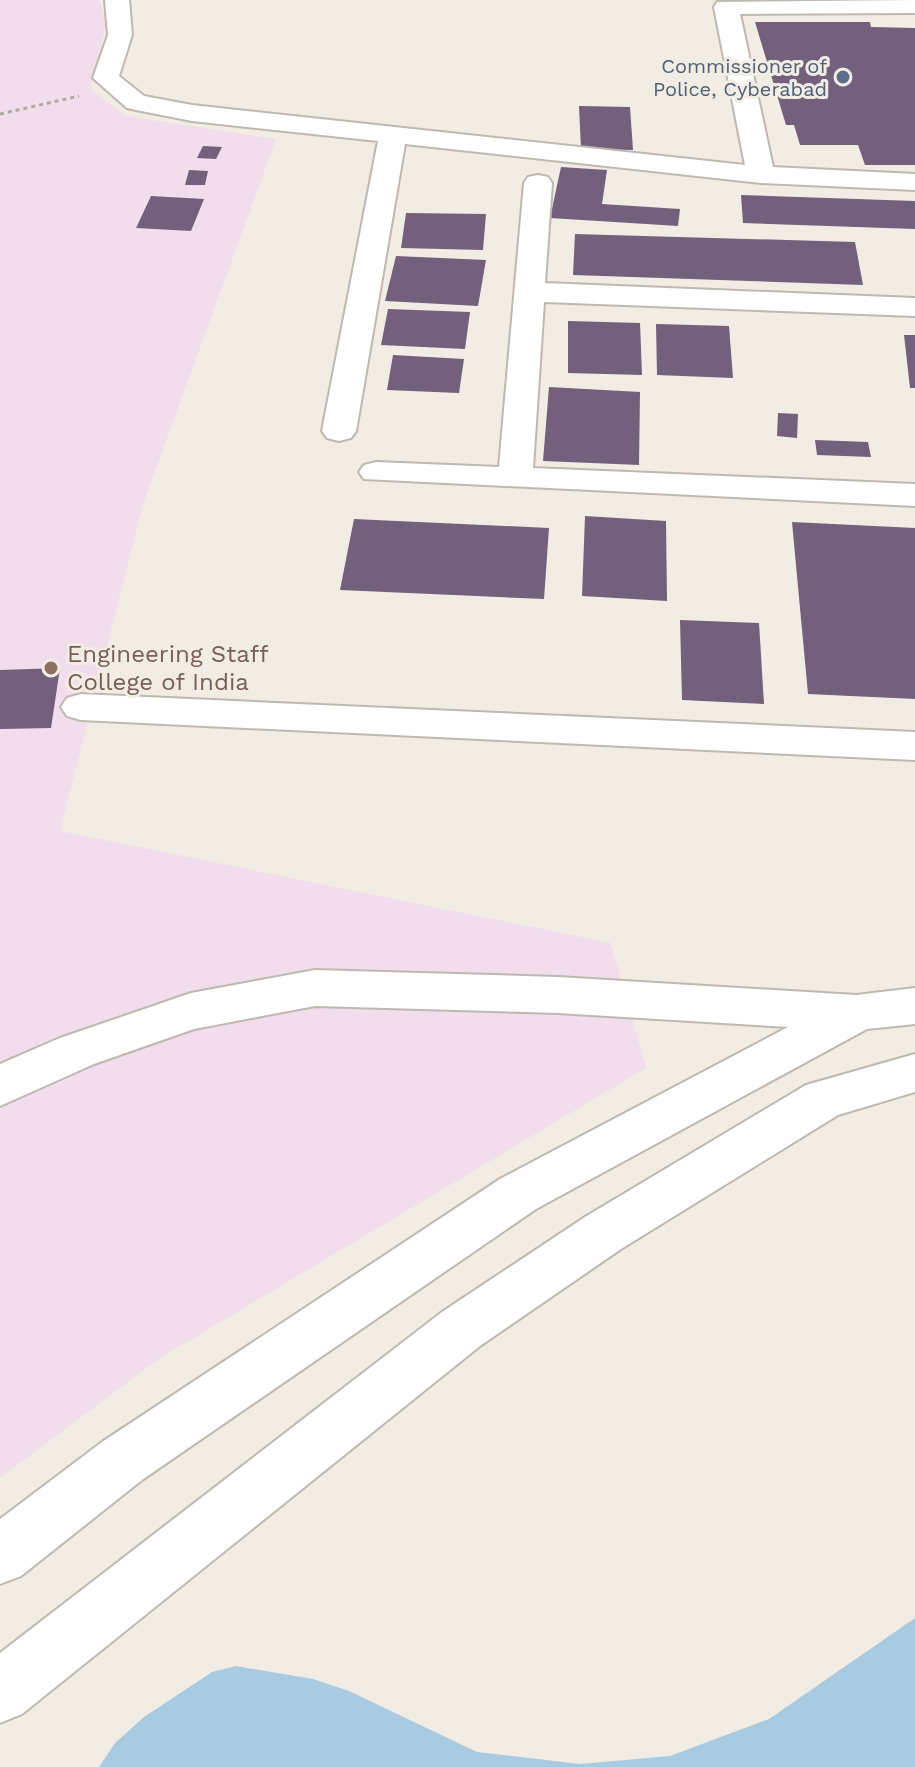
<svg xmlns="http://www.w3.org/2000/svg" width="915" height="1767" font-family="'Work Sans',sans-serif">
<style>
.education{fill:#f1ddec}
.water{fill:#a8cbe2}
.building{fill:#72607d}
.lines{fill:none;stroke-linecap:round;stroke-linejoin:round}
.minor-casing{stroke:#beb9b0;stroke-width:4}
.path{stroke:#aeaaa3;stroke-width:3;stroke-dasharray:4 4;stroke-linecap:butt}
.minor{fill:#fff;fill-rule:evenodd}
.service-dot{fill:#5c6f8a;stroke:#f2ede4;stroke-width:3}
.education-dot{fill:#8d6e63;stroke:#f2ede4;stroke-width:3}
.labels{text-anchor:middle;stroke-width:6;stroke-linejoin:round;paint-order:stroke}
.far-service-label{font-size:20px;fill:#4e5e75;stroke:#f2ede4;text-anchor:end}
.education-label{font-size:24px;fill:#785e54;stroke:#f2ede4;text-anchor:start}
</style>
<rect width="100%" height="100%" fill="#f2ede4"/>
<polygon class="education" points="0,0 99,0 106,24 90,89 126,116 276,139 143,504 60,831 611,943 646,1068 160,1358 0,1478"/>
<polygon class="water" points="915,1618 915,1767 99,1767 115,1743 144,1717 212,1672 236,1666 313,1679 349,1691 477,1752 580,1764 670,1756 769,1719"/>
<g class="building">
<polygon points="755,22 870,22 871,27 915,28 915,165 865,165 858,145 800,145 794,125 786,125"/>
<polygon points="579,106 630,107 633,150 581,149"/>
<polygon points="203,146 222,147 216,159 197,158"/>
<polygon points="561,167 607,170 602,204 680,209 678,226 550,218"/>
<polygon points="189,170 208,171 205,185 185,185"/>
<polygon points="741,195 915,201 915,229 743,223"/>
<polygon points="151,196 204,199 191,231 136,228"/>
<polygon points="406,213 486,214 483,250 401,248"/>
<polygon points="575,234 855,242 863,285 573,275"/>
<polygon points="396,256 486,260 478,306 385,301"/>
<polygon points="388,309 470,312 465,349 381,345"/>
<polygon points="568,321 640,323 642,375 568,373"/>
<polygon points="656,324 729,326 733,378 657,375"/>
<polygon points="904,335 915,335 915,388 910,388"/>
<polygon points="393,355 464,359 459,393 387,390"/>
<polygon points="549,387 640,392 639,465 543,461"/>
<polygon points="778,413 798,414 797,438 777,436"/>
<polygon points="815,440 868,442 871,457 817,455"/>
<polygon points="585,516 666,521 667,601 582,596"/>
<polygon points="354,519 549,528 544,599 340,590"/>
<polygon points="792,522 915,528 915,699 808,694"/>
<polygon points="680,620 759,623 764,704 682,700"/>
<polygon points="60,668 51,728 0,729 0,670"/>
</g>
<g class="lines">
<defs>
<g id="minor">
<polygon points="105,0 129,0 132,35 119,76 144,96 192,105 745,165 714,7 717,2 915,0 915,13 740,14 773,167 915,174 915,190 761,183 405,144 356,431 351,438 339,441 327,438 322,431 378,141 192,121 136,110 127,108 93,78 108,35"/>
<polygon points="538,175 548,177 552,183 545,283 915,298 915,316 544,302 533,468 915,484 915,506 364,479 359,472 364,465 376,462 499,467 524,183 528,177"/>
<polygon points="81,694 915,732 915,760 81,720 67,716 61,707 67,698"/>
<polygon points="315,970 558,977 856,995 915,988 915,1024 867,1029 536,1209 142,1480 21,1576 0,1584 0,1519 102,1442 500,1179 788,1027 558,1013 315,1006 194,1029 94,1064 0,1106 0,1064 60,1038 191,993"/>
<polygon points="915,1054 915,1092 838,1115 621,1249 480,1346 22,1714 0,1723 0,1653 442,1312 585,1217 806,1085"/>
</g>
</defs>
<use href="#minor" class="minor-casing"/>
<polyline class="path" points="0,114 79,96"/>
<use href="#minor" class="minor"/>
</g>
<circle class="service-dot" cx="843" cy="77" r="8"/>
<circle class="education-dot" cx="51" cy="668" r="8"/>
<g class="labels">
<g class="far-service-label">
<text x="827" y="73">Commissioner of<tspan x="827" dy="23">Police, Cyberabad</tspan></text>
</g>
<g class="education-label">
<text x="67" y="662">Engineering Staff<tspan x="67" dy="28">College of India</tspan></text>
</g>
</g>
</svg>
